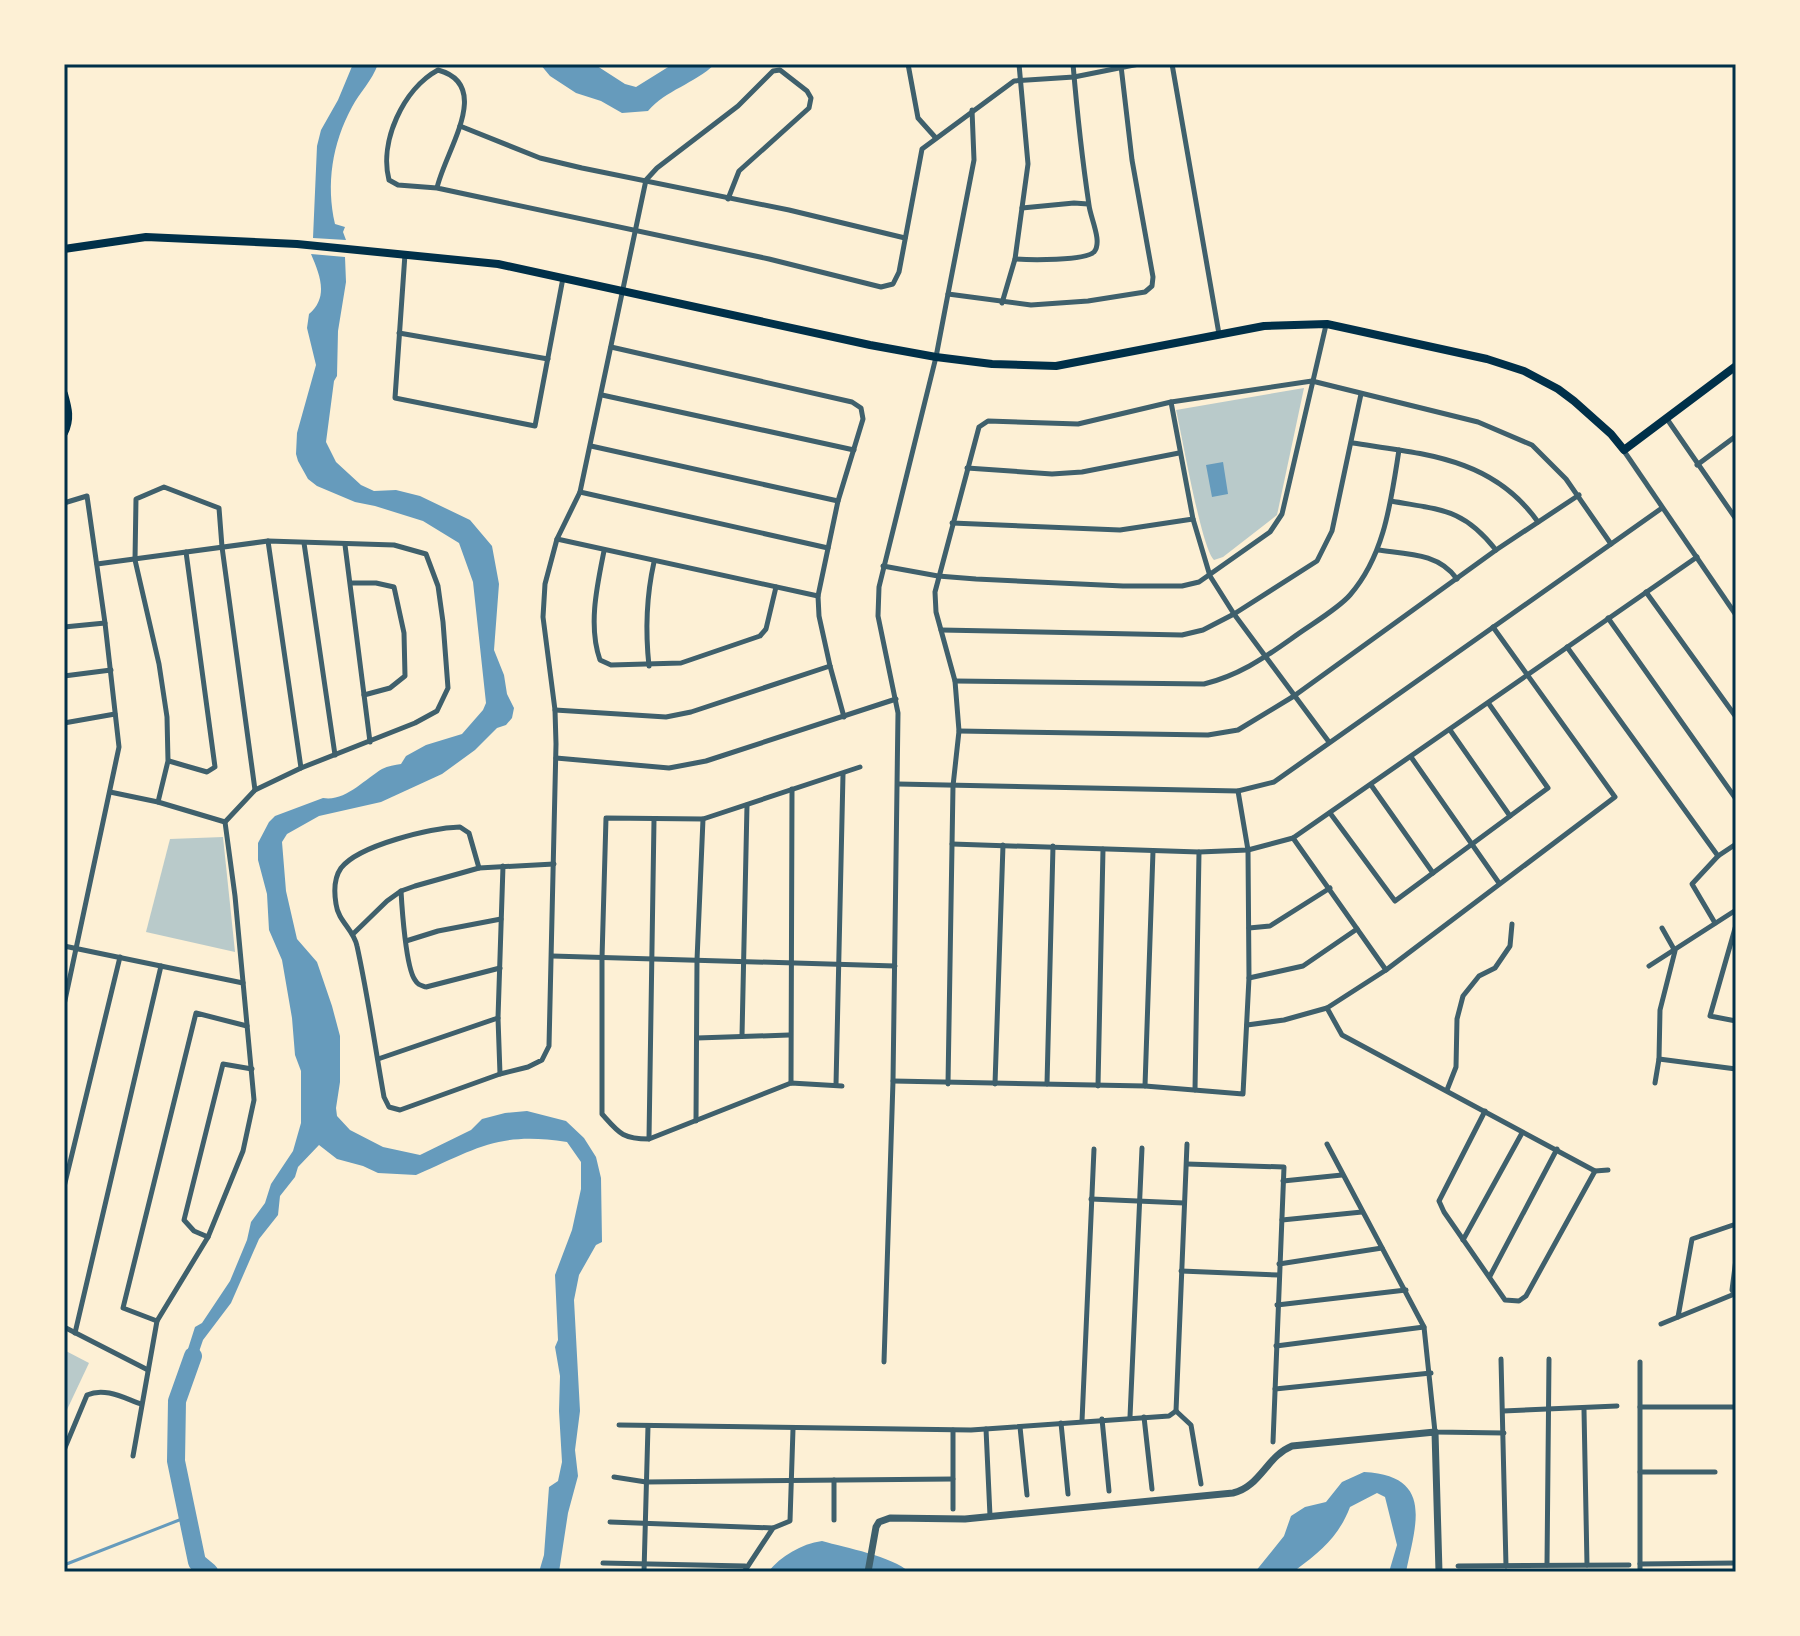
<svg xmlns="http://www.w3.org/2000/svg" width="1800" height="1636" font-family="Cabin,sans-serif">
<style>
.green{fill:#b9caca}
.water{fill:#669bbc}
.lines{fill:none;stroke-linecap:round;stroke-linejoin:round}
.stream{stroke:#669bbc;stroke-width:3}
.river{stroke:#669bbc;stroke-width:18}
.minor{stroke:#3f606c;stroke-width:5}
.tertiary{stroke:#3f606c;stroke-width:7}
.secondary{stroke:#003049;stroke-width:8}
.neatline{fill:none;stroke:#003049;stroke-width:3}
</style>
<rect width="100%" height="100%" fill="#fdf0d5"/>
<g class="green">
<path d="M1304,388L1277,515L1223,557L1214,560C1201,547 1182,435 1176,410Z"/>
<polygon points="223,837 235,952 146,932 170,839"/>
<polygon points="64,1350 89,1363 64,1416"/>
</g>
<g class="water">
<path d="M353,64H378C372,81 360,92 352,107C332,144 326,184 335,224L345,227L343,232L346,240L313,238L317,146L321,130L338,100Z"/>
<path d="M540,64H594L625,84L636,87L673,64H715C694,84 666,90 648,111L622,113L601,101L576,93L550,76Z"/>
<path d="M311,254L345,257L346,282L338,331L337,376L334,381L326,442L336,462L361,485L374,491L396,490L420,496L470,520L492,546L499,584L494,650L504,675L507,694L514,708L512,718L506,725L497,728L475,750L442,774L381,802L319,816L287,834L282,842L286,891L297,939L317,962L332,1006L340,1036V1082L336,1108L337,1116L350,1130L383,1147L420,1155L471,1130L482,1119L505,1113L527,1111L566,1121L584,1138L596,1157L601,1178L602,1242L596,1245L579,1275L574,1300L580,1411L575,1450L578,1476L568,1513L559,1572H539L544,1555L549,1487L558,1481L562,1462L559,1411L560,1376L555,1347L558,1340L555,1275L572,1230L581,1189V1162L567,1142C498,1131 476,1149 416,1175L378,1173L363,1166L337,1159L319,1145L298,1167L295,1177L280,1196L278,1215L259,1239L231,1303L203,1340L190,1378L180,1374L195,1327L202,1323L230,1281L247,1240L251,1222L265,1203L271,1184L293,1151L301,1123V1071L295,1055L292,1018L282,960L269,930L267,894L258,860V843L269,822L275,816L323,798C345,802 365,779 382,769C388,766 395,765 401,764L406,756L426,745L462,734L483,710L486,703L473,582L459,543L423,521L375,506L355,502L317,486L308,479L298,461L296,454L297,433L316,365L307,328L309,314C329,297 320,275 311,254Z"/>
<polygon points="1223,462 1228,494 1212,497 1206,465"/>
<path d="M1364,1472C1434,1476 1416,1523 1406,1572H1389L1397,1545L1385,1497L1377,1493L1350,1507C1339,1536 1321,1551 1297,1569L1293,1572H1255L1284,1536L1291,1516L1305,1507L1326,1502L1342,1482Z"/>
<path d="M822,1541C846,1548 892,1556 909,1572H768C781,1556 801,1544 822,1541Z"/>
</g>
<g class="lines">
<polyline class="stream" points="64,1565 187,1517"/>
<polyline class="river" points="193,1356 177,1401 176,1461 197,1562 209,1572"/>
<g class="minor">
<polyline points="908,64 918,118 935,137"/>
<polyline points="1172,64 1219,334"/>
<polyline points="460,126 540,158 582,168 789,210 905,238"/>
<path d="M437,188C445,151 494,85 438,70C403,89 379,142 389,180L398,185L437,188L769,259L881,287L893,284L899,272L922,149L1014,81L1074,77L1139,64"/>
<polyline points="1022,208 1074,203 1088,204"/>
<polyline points="405,254 395,398 535,426 563,278"/>
<path d="M1015,259C1030,260 1084,261 1094,252C1103,242 1090,217 1089,205C1082,158 1077,111 1073,64"/>
<polyline points="948,294 1031,305 1088,301 1145,292 1152,286 1153,277 1132,160 1121,66"/>
<polyline points="1002,303 1015,259 1028,164 1019,64"/>
<polyline points="399,333 548,359"/>
<polyline points="611,347 852,402 861,408 863,419 838,501 818,596 819,616 830,666 844,717"/>
<polyline points="602,395 854,450"/>
<polyline points="1171,402 1193,519 1210,576 1234,614 1329,742"/>
<polyline points="1667,419 1736,519"/>
<path d="M1353,443C1425,454 1493,458 1538,522"/>
<polyline points="591,446 838,501"/>
<polyline points="1624,451 1736,615"/>
<polyline points="1697,465 1736,436"/>
<polyline points="967,468 1052,474 1082,472 1179,453"/>
<polyline points="580,492 828,548"/>
<path d="M1391,501C1441,510 1463,508 1496,550"/>
<polyline points="64,503 87,496 105,623 119,747 64,1005"/>
<polyline points="952,523 1120,530 1193,519"/>
<polyline points="557,539 818,596"/>
<polyline points="268,541 301,768"/>
<polyline points="304,543 335,755"/>
<polyline points="345,545 370,742"/>
<path d="M1378,550C1407,554 1439,553 1457,579"/>
<path d="M604,551C597,586 588,626 600,660L611,665L681,663L760,636L766,629L776,587"/>
<polyline points="97,564 268,541 394,545 426,554 438,586 443,622 448,688 437,711 415,723 301,768 255,790 225,822 235,896 254,1100 243,1151 208,1237 157,1321 133,1456"/>
<polyline points="883,566 938,576 976,579 1123,586 1182,586 1199,582 1270,532 1282,514 1326,325"/>
<polyline points="351,583 376,583 394,587 404,633 405,676 390,688 364,695"/>
<polyline points="1646,592 1736,717"/>
<polyline points="1608,618 1736,799"/>
<polyline points="64,627 105,623"/>
<polyline points="941,630 1182,635 1203,630 1234,614 1317,561 1332,531 1361,394"/>
<polyline points="1567,647 1718,856"/>
<path d="M649,666C645,629 646,598 654,562"/>
<polyline points="64,676 111,670"/>
<path d="M955,681L1204,684C1237,676 1263,659 1291,639C1308,626 1337,610 1350,595C1385,555 1391,500 1399,450"/>
<polyline points="555,710 666,717 691,712 830,666"/>
<polyline points="64,723 115,714"/>
<polyline points="1450,730 1510,816"/>
<polyline points="959,731 1208,735 1238,730 1294,696 1496,550 1579,495"/>
<polyline points="1411,757 1499,883"/>
<polyline points="556,758 669,768 706,761 896,699"/>
<polyline points="169,761 207,772 215,767 186,552"/>
<polyline points="898,784 1238,791 1274,782 1662,508"/>
<polyline points="1371,785 1433,873"/>
<polyline points="110,792 158,802 225,822"/>
<polyline points="158,802 168,761 167,717 159,664 135,560 136,499 164,487 219,508 222,547 255,790"/>
<polyline points="1330,813 1395,901 1548,788 1489,704"/>
<polyline points="1293,838 1386,970"/>
<polyline points="952,844 1199,852 1248,850 1293,838 1697,557"/>
<path d="M479,868L469,833L460,827C431,828 359,845 341,868C334,878 334,892 336,904C338,921 354,930 357,946C368,996 375,1047 384,1097L389,1107L400,1110L500,1074L528,1067L542,1060L549,1046L556,744L555,710L543,617L545,584L557,539L580,492L646,180L657,168L738,106L773,71L780,70L807,91L811,98L809,108L739,171L728,199"/>
<path d="M401,891C402,909 406,968 415,980C418,985 420,985 426,987L500,968"/>
<polyline points="1715,923 1692,884 1718,856 1736,844"/>
<polyline points="1736,925 1710,1016 1736,1021"/>
<polyline points="1249,928 1270,926 1330,888"/>
<polyline points="353,934 387,901 401,891 415,886 479,868 554,864"/>
<polyline points="406,941 438,931 501,919"/>
<polyline points="64,946 243,983"/>
<polyline points="552,956 895,966"/>
<polyline points="1649,966 1736,910"/>
<polyline points="1249,978 1303,966 1357,929"/>
<polyline points="1327,1008 1342,1035 1595,1171 1608,1170"/>
<polyline points="1247,1025 1284,1020 1327,1008 1386,970 1615,797 1493,627"/>
<polyline points="742,1036 747,805"/>
<polyline points="697,1038 789,1035"/>
<polyline points="378,1059 498,1018"/>
<polyline points="1659,1059 1736,1069"/>
<polyline points="500,1074 498,1018 503,866"/>
<polyline points="893,1081 1145,1086 1243,1094 1249,978 1248,850 1238,791"/>
<polyline points="791,1083 792,789"/>
<polyline points="1655,1083 1659,1059 1660,1010 1675,951 1662,928"/>
<polyline points="948,1084 953,786 959,731 955,681 936,612 935,592 979,427 988,421 1078,424 1171,402 1312,381 1478,422 1532,445 1566,479 1611,544"/>
<polyline points="995,1084 1003,845"/>
<polyline points="1047,1084 1053,846"/>
<polyline points="836,1085 843,774"/>
<path d="M842,1086L791,1083L649,1139C622,1139 619,1133 602,1114V958L606,818L703,819L860,767"/>
<polyline points="1098,1086 1103,849"/>
<polyline points="1145,1086 1153,851"/>
<polyline points="1195,1090 1199,852"/>
<polyline points="1447,1090 1456,1067 1457,1019 1463,996 1479,976 1495,968 1510,946 1512,924"/>
<polyline points="1485,1111 1439,1201 1444,1212 1505,1300 1519,1301 1526,1296 1595,1171"/>
<polyline points="696,1121 697,960 703,819"/>
<polyline points="649,1139 654,820"/>
<polyline points="1327,1144 1424,1327 1435,1432 1504,1433"/>
<polyline points="1187,1164 1284,1167 1273,1442"/>
<polyline points="1283,1181 1342,1175"/>
<polyline points="64,1187 120,957"/>
<polyline points="1091,1199 1184,1203"/>
<polyline points="1282,1220 1362,1212"/>
<polyline points="208,1237 194,1231 184,1220 223,1064 252,1069"/>
<polyline points="1463,1240 1522,1133"/>
<polyline points="1279,1264 1382,1248"/>
<polyline points="1181,1271 1279,1275"/>
<polyline points="1490,1276 1557,1149"/>
<polyline points="1732,1290 1736,1259"/>
<polyline points="1277,1305 1406,1290"/>
<polyline points="1678,1317 1692,1239 1736,1224"/>
<polyline points="157,1321 123,1308 196,1013 247,1026"/>
<polyline points="1661,1324 1732,1295 1736,1289"/>
<polyline points="64,1327 148,1370"/>
<polyline points="75,1333 161,966"/>
<polyline points="1276,1346 1424,1327"/>
<polyline points="1501,1359 1506,1566"/>
<polyline points="884,1362 893,1081 898,713 878,616 879,587 936,357 948,294 974,160 972,110"/>
<polyline points="1640,1362 1640,1572"/>
<polyline points="1275,1389 1431,1373"/>
<polyline points="1640,1407 1736,1407"/>
<polyline points="1584,1410 1587,1565"/>
<polyline points="1176,1411 1187,1144"/>
<polyline points="1176,1411 1191,1425 1201,1484"/>
<polyline points="1503,1411 1617,1406"/>
<polyline points="1130,1417 1142,1148"/>
<polyline points="1144,1417 1152,1489"/>
<polyline points="1102,1419 1109,1491"/>
<polyline points="1082,1421 1094,1149"/>
<polyline points="1061,1423 1068,1494"/>
<polyline points="619,1425 971,1430 1169,1416 1176,1411"/>
<polyline points="1020,1427 1027,1495"/>
<polyline points="986,1429 990,1516"/>
<path d="M64,1450L87,1395C105,1387 124,1398 141,1404"/>
<polyline points="1640,1472 1715,1472"/>
<polyline points="614,1477 646,1482 953,1479"/>
<polyline points="834,1480 834,1520"/>
<polyline points="953,1509 953,1430"/>
<polyline points="610,1522 773,1528"/>
<polyline points="603,1563 745,1566"/>
<polyline points="1640,1564 1736,1563"/>
<polyline points="1547,1565 1549,1359"/>
<polyline points="1458,1566 1629,1565"/>
<polyline points="644,1572 648,1426"/>
<polyline points="744,1572 773,1528 790,1521 793,1429"/>
</g>
<path class="tertiary" d="M868,1572L876,1527L879,1522L890,1518L965,1519L1233,1493C1260,1487 1267,1456 1292,1446L1435,1432L1439,1572"/>
<g class="secondary">
<polyline points="64,249 146,237 297,244 498,264 870,345 936,357 992,364 1056,366 1264,326 1327,324 1487,359 1524,371 1558,389 1574,401 1611,434 1624,450 1736,366"/>
<path d="M64,394C68,408 71,419 64,433"/>
</g>
</g>
<rect width="1800" height="1636" fill="none" stroke="#fdf0d5" stroke-width="132"/>
<rect x="66" y="66" width="1668" height="1504" class="neatline"/>
</svg>
